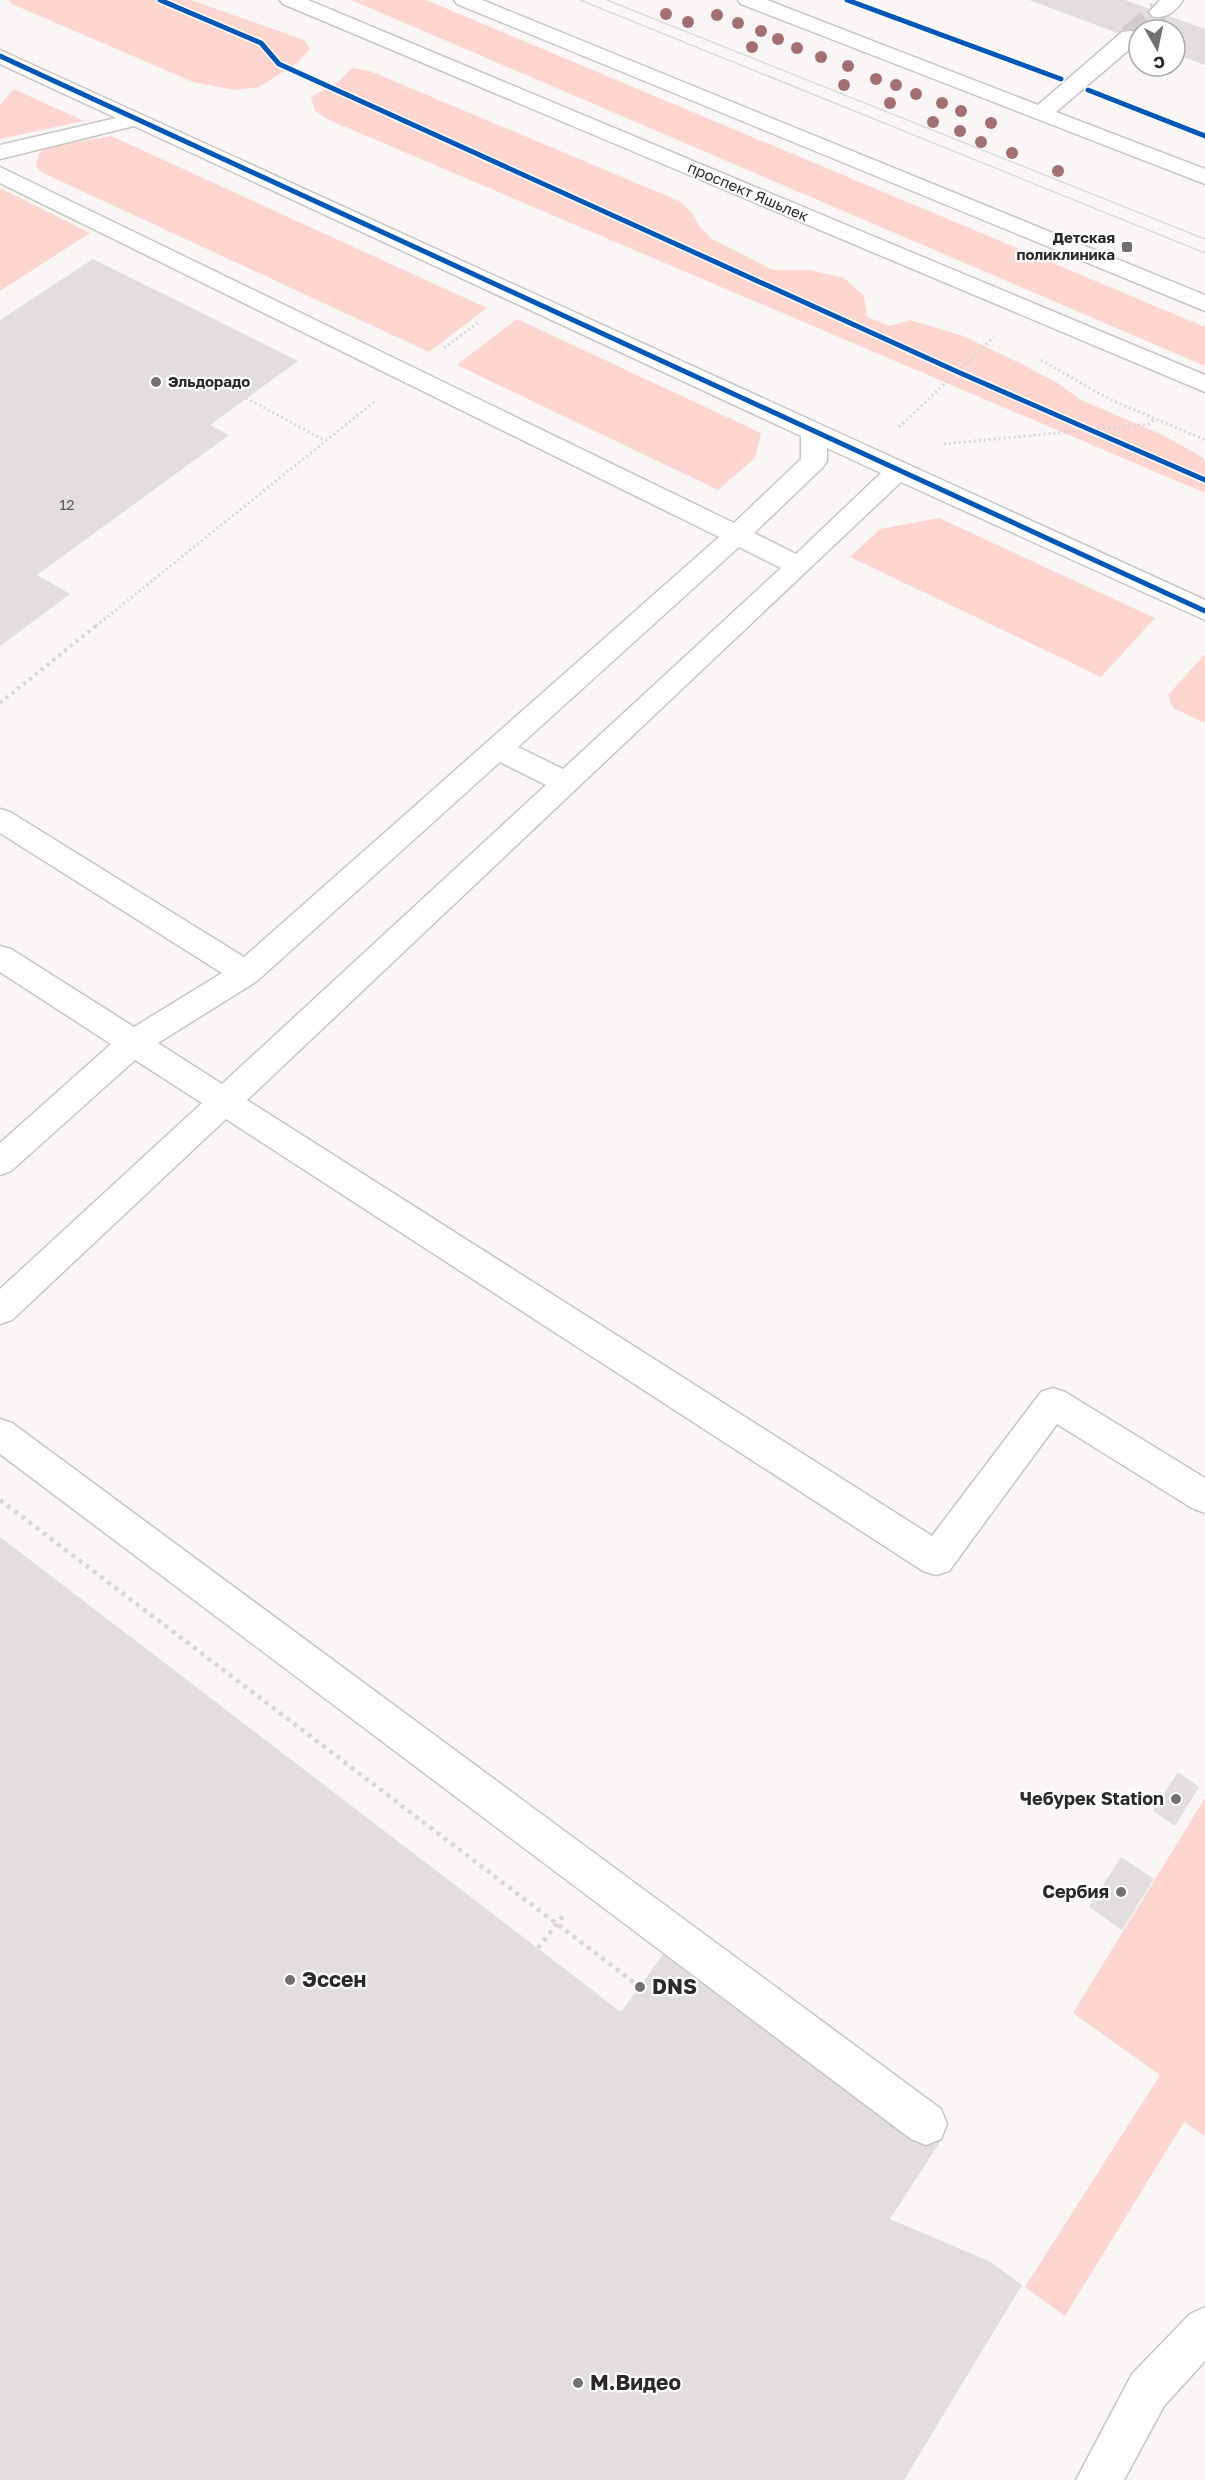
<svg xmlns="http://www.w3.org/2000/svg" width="1205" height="2480" font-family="'Golos Text',sans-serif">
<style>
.green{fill:#fdd6d0}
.building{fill:#e2dede}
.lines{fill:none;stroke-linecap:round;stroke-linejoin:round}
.minor-tunnel{stroke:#d2cdcd;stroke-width:24;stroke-dasharray:24 12;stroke-linecap:butt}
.minor-casing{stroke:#c9c5c5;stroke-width:3}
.major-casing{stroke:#c9c5c5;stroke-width:3}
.path-far2{stroke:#d8d6d6;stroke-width:3;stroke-dasharray:2 3;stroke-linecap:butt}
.path-far1{stroke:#d8d6d6;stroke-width:4;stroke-dasharray:3 4.5;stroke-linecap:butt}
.path{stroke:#d8d6d6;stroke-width:4.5;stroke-dasharray:4 5;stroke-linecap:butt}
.minor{fill:#fefefe;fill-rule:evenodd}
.major{fill:#fefefe;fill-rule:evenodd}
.tram{stroke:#dad8d8;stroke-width:1.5}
.cycleway-casing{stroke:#fff;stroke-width:8}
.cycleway{stroke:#0057b8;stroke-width:5}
.tree{fill:#a36f6f}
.poi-dot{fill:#747070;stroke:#fff;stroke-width:2}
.labels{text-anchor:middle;stroke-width:4.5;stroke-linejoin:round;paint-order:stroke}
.far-number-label{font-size:14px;fill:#5a5656}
.far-street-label{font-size:15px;fill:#2c2828;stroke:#fff}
.far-poi-label{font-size:15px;font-weight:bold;fill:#2c2828;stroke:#fff;text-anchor:end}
.poi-label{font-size:18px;font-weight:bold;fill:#2c2828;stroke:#fff;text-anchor:end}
.near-poi-label{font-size:21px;font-weight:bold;fill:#2c2828;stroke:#fff;text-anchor:start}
</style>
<rect width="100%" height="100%" fill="#fbf6f6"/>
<g class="green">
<polygon points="8,0 191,0 304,40 310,49 297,63 259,87 235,90 193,82 12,4"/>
<polygon points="351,0 426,0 1205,327 1205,366"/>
<polygon points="352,68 370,71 679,201 692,213 700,227 712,239 773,270 810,270 844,278 864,296 867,317 890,326 910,320 963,336 1024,365 1057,383 1081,400 1163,435 1202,457 1205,460 1205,493 329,120 315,111 311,97 339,81"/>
<polygon points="14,89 84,121 0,139 0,105"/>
<polygon points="111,136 487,308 429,352 41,172 36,166 39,154 47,147"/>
<polygon points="0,188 90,233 0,291"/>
<polygon points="517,319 761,433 755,458 718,490 457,365"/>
<polygon points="939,518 1155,618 1101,677 850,557 880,529"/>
<polygon points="1205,654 1205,723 1173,708 1168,695"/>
<polygon points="1205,1798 1205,2136 1184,2122 1065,2316 1025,2287 1160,2075 1073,2013"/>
</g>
<g class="building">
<polygon points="1029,0 1125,0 1205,29 1205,65 1175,54 1175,30 1139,30 1139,41"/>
<polygon points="93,259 298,361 210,425 229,435 37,575 70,594 0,646 0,320"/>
<polygon points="0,1537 621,2012 672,1942 940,2142 890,2219 989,2261 1022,2285 904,2480 0,2480"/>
<polygon points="1178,1772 1199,1787 1175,1826 1153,1811"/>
<polygon points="1121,1857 1154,1879 1122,1930 1089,1907"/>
</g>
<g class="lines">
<polyline class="minor-tunnel" points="1130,37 1159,12"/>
<defs>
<g id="minor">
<polygon points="738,0 767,0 1038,105 1122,32 1130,31 1138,32 1138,42 1056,112 1205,169 1205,184 741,4"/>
<path d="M1160,0H1183C1176,11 1165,20 1152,16L1149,12Z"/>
<path d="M0,50L1205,600V620L901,482L247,1100L932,1536L1041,1392L1053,1388L1065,1392L1205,1478V1513L1192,1508L1057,1424L949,1571L936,1575L923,1571L226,1119L12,1320L0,1324V1289L202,1103L135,1060L11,1171L0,1175V1143L111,1044L0,972V946L11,949L134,1027L222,973L0,833V809L10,812L244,957L719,537L0,183V167L734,523L801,459V436L134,126L0,159V145L116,118L0,64ZM827,448L881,473L796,554L754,533L823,467L827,461ZM739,547L781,568L563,769L518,747ZM500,762L546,785L222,1084L158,1043L257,981Z"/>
<polygon points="0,1419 12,1423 941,2109 947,2124 941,2139 926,2145 911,2139 0,1454"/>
<polygon points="1205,2307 1205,2361 1164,2406 1124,2480 1076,2480 1132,2374 1190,2314"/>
</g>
<g id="major">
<polygon points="280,0 308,0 1205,375 1205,392 283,4"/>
<polygon points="454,0 482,0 1205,295 1205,311 457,4"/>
</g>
</defs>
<use href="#minor" class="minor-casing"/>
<use href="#major" class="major-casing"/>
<g class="path-far2">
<polyline points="444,348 479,322"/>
<polyline points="1041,360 1109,399 1205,440"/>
<polyline points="246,398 326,441"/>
<polyline points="899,427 994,337"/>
<polyline points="944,444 1150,424 1155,418"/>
<polyline points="96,626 374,402"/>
</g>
<polyline class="path-far1" points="0,703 97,625"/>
<g class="path">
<polyline points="0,1500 640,1987"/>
<polyline points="538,1948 563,1916"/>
</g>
<use href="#minor" class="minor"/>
<use href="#major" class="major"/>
<g class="tram">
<polyline points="580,0 1205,253"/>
<polyline points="607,0 1205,239"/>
</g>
<defs>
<g id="cycleway">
<polyline points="160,0 261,43 279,64 958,372 1205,480"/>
<polyline points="847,0 1061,79"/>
<polyline points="0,56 1205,611"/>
<polyline points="1088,90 1205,136"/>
</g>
</defs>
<use href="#cycleway" class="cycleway-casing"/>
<use href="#cycleway" class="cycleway"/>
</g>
<g class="tree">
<circle cx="666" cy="14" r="6"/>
<circle cx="717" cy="15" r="6"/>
<circle cx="688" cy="22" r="6"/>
<circle cx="738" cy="23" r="6"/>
<circle cx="761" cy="31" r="6"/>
<circle cx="778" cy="39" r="6"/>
<circle cx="752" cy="47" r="6"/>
<circle cx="797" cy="48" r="6"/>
<circle cx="821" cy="57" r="6"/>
<circle cx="848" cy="66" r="6"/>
<circle cx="876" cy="79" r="6"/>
<circle cx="844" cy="85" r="6"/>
<circle cx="896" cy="85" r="6"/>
<circle cx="916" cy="94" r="6"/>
<circle cx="890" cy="103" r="6"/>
<circle cx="942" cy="103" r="6"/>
<circle cx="961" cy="111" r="6"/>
<circle cx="933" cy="122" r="6"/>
<circle cx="991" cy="123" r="6"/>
<circle cx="960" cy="131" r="6"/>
<circle cx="981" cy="142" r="6"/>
<circle cx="1012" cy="153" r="6"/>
<circle cx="1058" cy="171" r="6"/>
</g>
<g class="poi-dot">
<rect x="1121" y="241" width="12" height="12" rx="3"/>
<circle cx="156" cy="382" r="6"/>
<circle cx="1176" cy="1799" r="6"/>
<circle cx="1121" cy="1892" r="6"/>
<circle cx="290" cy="1980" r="6"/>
<circle cx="640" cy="1987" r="6"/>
<circle cx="578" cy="2383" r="6"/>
</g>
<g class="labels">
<g class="far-number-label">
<text x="67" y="510">12</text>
</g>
<g class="far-street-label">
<text transform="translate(748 192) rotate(23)" y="5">проспект Яшьлек</text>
</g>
<g class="far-poi-label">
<text x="1115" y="243">Детская<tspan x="1115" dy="17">поликлиника</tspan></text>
<text x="168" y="387" text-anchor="start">Эльдорадо</text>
</g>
<g class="poi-label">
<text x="1164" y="1805">Чебурек Station</text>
<text x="1109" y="1898">Сербия</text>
</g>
<g class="near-poi-label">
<text x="302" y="1987">Эссен</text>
<text x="652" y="1994">DNS</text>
<text x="590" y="2390">М.Видео</text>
</g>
</g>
<g transform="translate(1157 48) rotate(171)"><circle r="28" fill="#ffffff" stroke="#aba9a9" stroke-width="1.5"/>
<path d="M0-4.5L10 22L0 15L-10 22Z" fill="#747070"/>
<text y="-9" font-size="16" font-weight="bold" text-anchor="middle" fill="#2c2828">С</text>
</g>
</svg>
